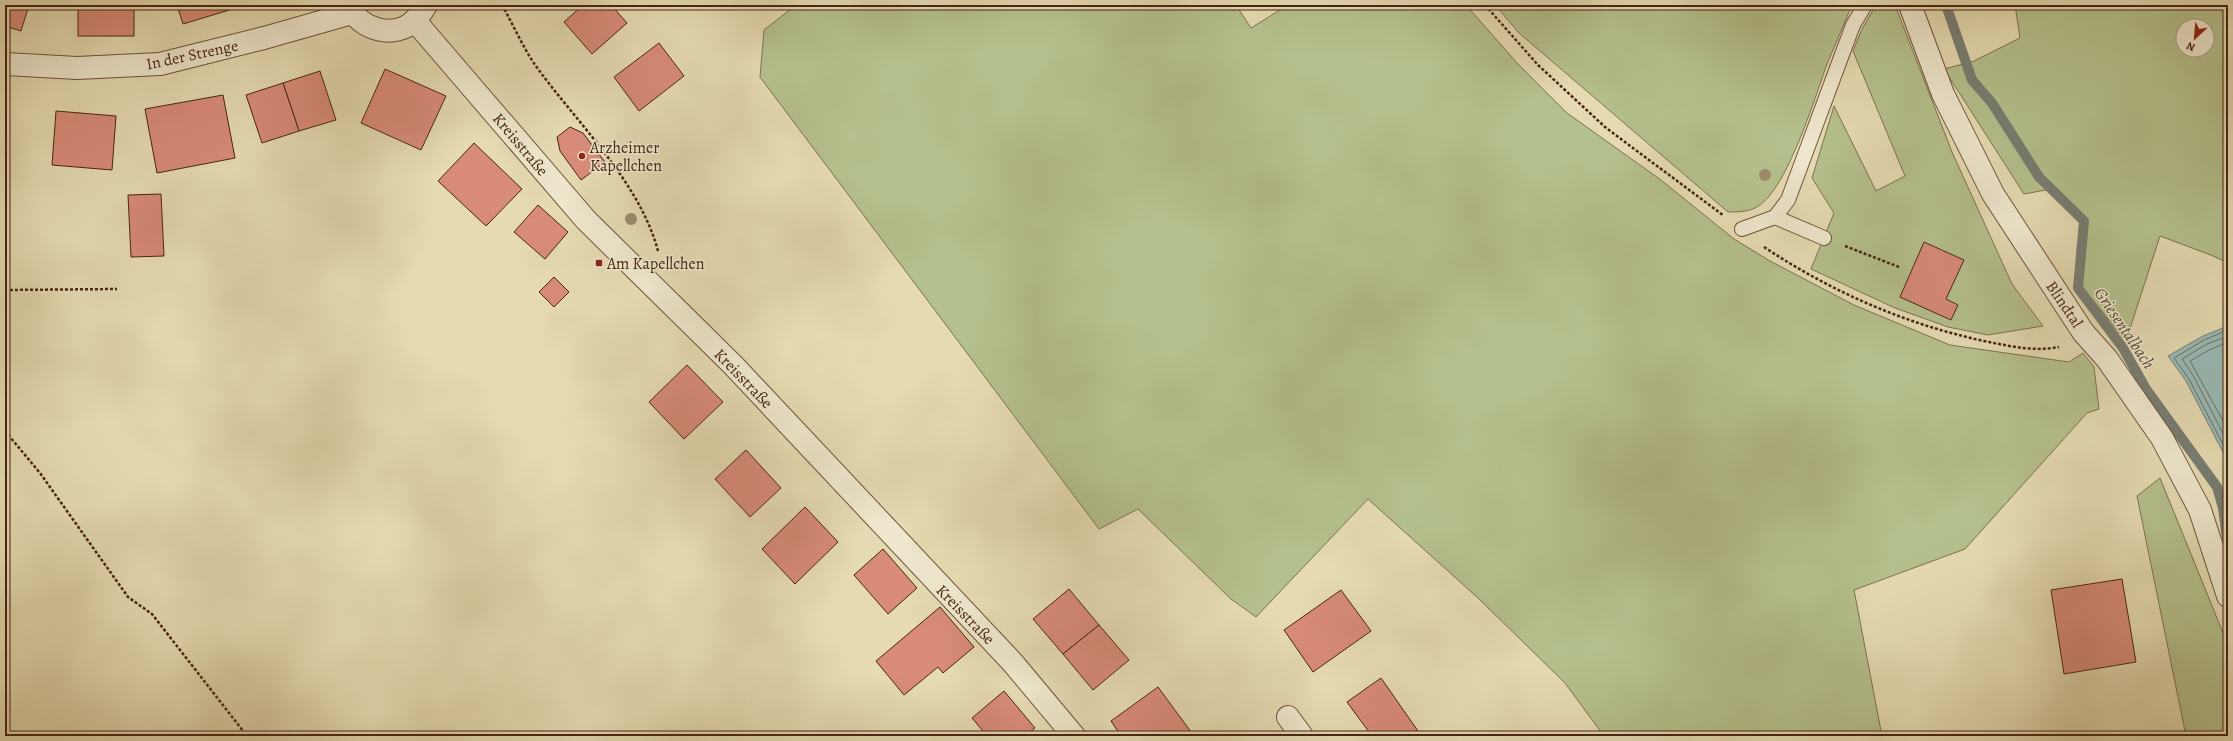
<svg xmlns="http://www.w3.org/2000/svg" width="2233" height="741" font-family="Alegreya,serif">
<style>
.green{fill:#b4c08d;stroke:#7e7250;fill-rule:evenodd}
.water{fill:#98b9b4;stroke:#787e73}
.lines{fill:none;stroke-linecap:round;stroke-linejoin:round}
.shore{stroke:#706f63;stroke-width:1}
.stream{stroke:#787e73;stroke-width:10}
.building{fill:#d88b79;stroke:#472512}
.service-casing{stroke:#6e523a;stroke-width:16}
.minor-casing{stroke:#6e523a;stroke-width:24}
.tertiary-casing{stroke:#6e523a;stroke-width:24}
.path{stroke:#472512;stroke-width:2.5;stroke-dasharray:3 2;stroke-linecap:butt}
.service{stroke:#eee7cd;stroke-width:14}
.minor{stroke:#eee7cd;stroke-width:22}
.tertiary{stroke:#eee7cd;stroke-width:22}
.tree{fill:#9d8c6b}
.poi-dot{fill:#8f2418;stroke:#eee7cd;stroke-width:1.5}
.labels{text-anchor:middle;stroke-width:3;stroke-linejoin:round;paint-order:stroke}
.street-label{font-size:16px;fill:#472512;stroke:#eee7cd}
.poi-label{font-size:16px;fill:#472512;stroke:#eee7cd;text-anchor:start}
.water-label{font-size:17px;font-style:italic;fill:#5b4a3a;stroke:#eee7cd}
</style>
<rect width="100%" height="100%" fill="#e5dab2"/>
<filter id="stains"><feTurbulence type="fractalNoise" baseFrequency=".005" numOctaves="4"/><feColorMatrix values="0 0 0 0 .2 0 0 0 0 .09 0 0 0 0 .02 0 0 0 .5 -.17"/></filter>
<radialGradient id="worn" r=".72"><stop offset=".6" stop-color="#630" stop-opacity="0"/><stop offset="1" stop-color="#630" stop-opacity=".3"/></radialGradient>
<g class="green">
<polygon points="796,5 1236,5 1251,28 1288,5 1466,5 1517,63 1567,113 1661,180 1734,239 1770,261 1854,305 1950,345 2069,362 2083,353 2094,367 2099,409 2087,413 1965,549 1854,590 1882,736 1604,736 1565,683 1478,598 1368,499 1256,617 1231,599 1138,509 1099,529 760,77 764,30"/>
<path d="M1495,5H1852C1844,25 1835,44 1827,64C1815,97 1786,194 1755,208C1747,212 1737,212 1728,212L1519,33Z"/>
<polygon points="1876,5 1895,5 1952,152 2012,284 2043,326 1988,335 1948,327 1895,308 1811,269 1834,213 1812,178 1834,106 1876,191 1905,176 1853,51 1862,29"/>
<path d="M2015,5H2228V263L2211,255L2160,236L2126,341L2082,287L2088,220L2057,188L2024,194L1944,69L1974,61L2020,38ZM2183,26H2207V50H2183Z"/>
<polygon points="2160,478 2228,645 2228,736 2186,736 2137,496"/>
</g>
<polygon class="water" points="2228,326 2228,462 2186,381 2168,356 2203,336"/>
<g class="lines">
<g class="shore">
<polyline points="2228,330 2204,340 2174,358 2189,379 2228,454"/>
<polyline points="2228,336 2207,344 2182,359 2194,377 2228,443"/>
<polyline points="2228,342 2209,350 2190,361 2228,430"/>
</g>
<polyline class="stream" points="1946,5 1972,80 1992,103 2039,177 2084,221 2078,288 2123,348 2146,389 2217,487 2223,508 2228,545"/>
</g>
<g class="building">
<polygon points="5,5 29,5 21,31 5,26"/>
<rect x="78" y="5" width="56" height="31"/>
<polygon points="177,5 235,5 236,8 183,24"/>
<polygon points="583,5 611,5 627,23 592,54 564,22"/>
<polygon points="659,43 684,76 639,111 614,77"/>
<polygon points="385,69 446,96 421,150 361,123"/>
<polygon points="320,71 336,120 299,131 283,83"/>
<polygon points="283,83 299,131 262,143 246,95"/>
<polygon points="223,95 235,158 157,173 145,109"/>
<polygon points="56,111 116,116 112,170 52,165"/>
<polygon points="570,127 583,133 605,162 581,180 560,151 557,137"/>
<polygon points="474,143 522,189 486,226 438,181"/>
<polygon points="161,194 164,256 131,257 128,195"/>
<polygon points="538,205 568,232 545,259 514,232"/>
<polygon points="1924,242 1964,260 1946,299 1958,305 1951,320 1900,297"/>
<polygon points="554,277 569,292 554,307 539,292"/>
<polygon points="687,365 723,402 684,439 649,402"/>
<polygon points="746,450 781,488 750,517 715,479"/>
<polygon points="805,507 838,542 795,584 762,549"/>
<polygon points="883,549 917,588 888,614 854,575"/>
<polygon points="2122,579 2136,662 2064,674 2051,590"/>
<polygon points="1069,589 1099,625 1063,654 1033,619"/>
<polygon points="1341,590 1371,631 1313,672 1284,630"/>
<polygon points="940,607 974,647 943,673 938,667 904,695 876,661"/>
<polygon points="1099,625 1129,660 1093,690 1063,654"/>
<polygon points="1381,678 1418,731 1411,736 1372,736 1347,702"/>
<polygon points="1158,687 1194,736 1121,736 1111,721"/>
<polygon points="1004,691 1035,728 1025,736 987,736 972,718"/>
</g>
<g class="lines">
<defs>
<g id="service">
<polyline points="1775,217 1824,238"/>
<polyline points="1742,229 1775,217 1788,200 1853,25 1865,5"/>
</g>
<g id="minor">
<polyline points="1910,5 1943,94 1993,194 2083,332 2107,359 2162,438 2200,510 2228,596"/>
<polyline points="5,64 77,68 160,64 264,38 352,13"/>
<polyline points="1288,717 1302,736"/>
</g>
<g id="tertiary">
<path d="M349,5C359,30 395,40 415,20C419,16 423,10 426,5"/>
<polyline points="415,21 586,220 733,365 1013,663 1074,736"/>
</g>
</defs>
<use href="#service" class="service-casing"/>
<use href="#minor" class="minor-casing"/>
<use href="#tertiary" class="tertiary-casing"/>
<g class="path">
<path d="M502,5C514,26 524,50 538,69C579,125 640,183 658,251"/>
<polyline points="1485,5 1538,65 1605,127 1724,216"/>
<polyline points="1845,246 1899,267"/>
<path d="M1764,247C1832,292 1905,324 1984,341C2009,346 2034,352 2059,347"/>
<polyline points="5,290 117,289"/>
<polyline points="5,431 40,473 128,597 152,614 247,736"/>
</g>
<use href="#service" class="service"/>
<use href="#minor" class="minor"/>
<use href="#tertiary" class="tertiary"/>
</g>
<g class="tree">
<circle cx="1765" cy="175" r="6"/>
<circle cx="631" cy="219" r="6"/>
</g>
<g class="poi-dot">
<circle cx="582" cy="156" r="4"/>
<rect x="595" y="259" width="8" height="8" rx="2"/>
</g>
<g class="labels">
<g class="street-label">
<text transform="translate(192 54) rotate(-12)" y="6">In der Strenge</text>
<text transform="translate(521 144) rotate(50)" y="6">Kreisstraße</text>
<text transform="translate(2065 304) rotate(56)" y="6">Blindtal</text>
<text transform="translate(744 378) rotate(46)" y="6">Kreisstraße</text>
<text transform="translate(966 614) rotate(46)" y="6">Kreisstraße</text>
</g>
<g class="poi-label">
<text x="590" y="153">Arzheimer<tspan x="590" dy="18">Kapellchen</tspan></text>
<text x="607" y="269">Am Kapellchen</text>
</g>
<g class="water-label">
<text transform="translate(2125 328) rotate(56)" y="6">Griesentalbach</text>
</g>
</g>
<rect width="2233" height="741" fill="none" stroke="#e5dab2" stroke-width="20"/>
<rect x="6" y="6" width="2221" height="729" fill="none" stroke="#472512" stroke-width="2"/>
<rect x="10" y="10" width="2213" height="721" fill="none" stroke="#472512"/>
<g transform="translate(2195 38) rotate(206)"><circle r="19" fill="#eee7cd" stroke="#ab9982"/>
<path d="M0-3L7 15L0 10L-7 15Z" fill="#8f2418"/>
<text y="-6" font-size="11" font-weight="bold" text-anchor="middle" fill="#472512">N</text>
</g>
<rect width="100%" height="100%" filter="url(#stains)"/>
<rect width="100%" height="100%" fill="url(#worn)"/>
</svg>
